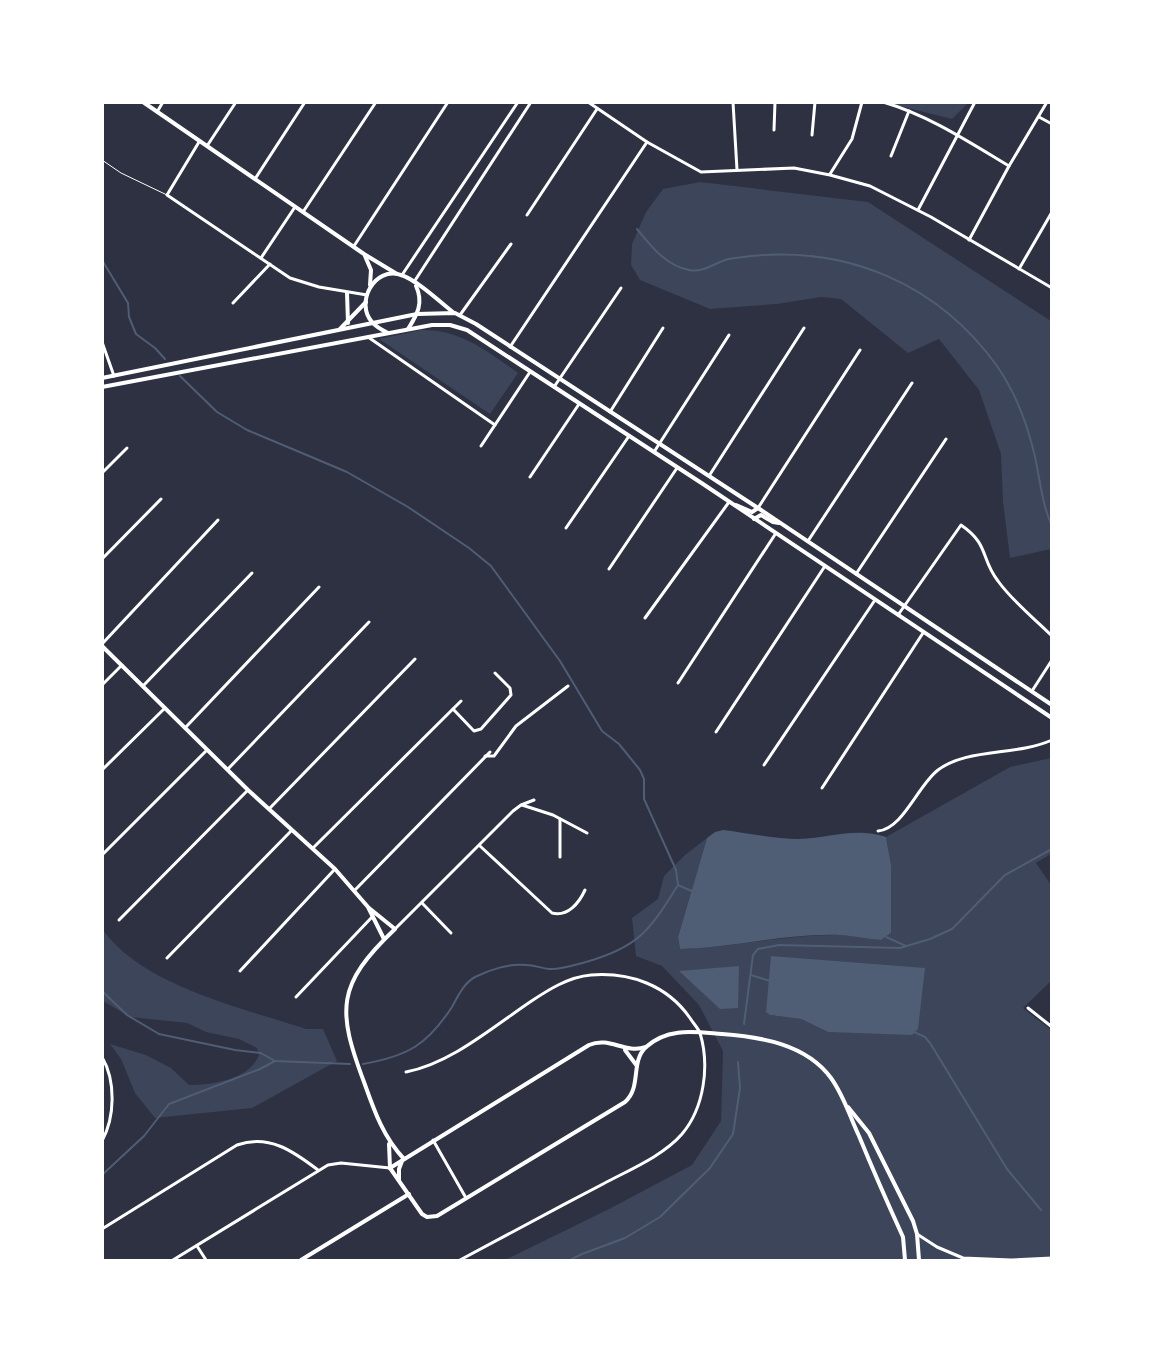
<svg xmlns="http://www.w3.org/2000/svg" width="1154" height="1363" font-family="'PT Sans',sans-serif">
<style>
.green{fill:#3c4559;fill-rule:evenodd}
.water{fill:#4f5d75}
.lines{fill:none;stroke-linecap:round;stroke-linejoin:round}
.stream{stroke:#4f5d75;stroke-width:2}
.service{stroke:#fff;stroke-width:1}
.minor{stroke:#fff;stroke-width:3}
.tertiary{stroke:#fff;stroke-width:4}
</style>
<rect width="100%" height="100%" fill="#2d3142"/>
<g class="green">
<polygon points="888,103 968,103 952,119"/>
<polygon points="700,182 868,202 1051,321 1051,549 1010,558 1003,502 1001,454 979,390 939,339 908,353 841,299 821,297 777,304 710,309 640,280 631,265 632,244 646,212 663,189"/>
<path d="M421,330C460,329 487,351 518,373L490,414L379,339Z"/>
<path d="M1051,758V854L1036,863L1051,885V981L1023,1008L1051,1030V1260H505L609,1209L692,1165L721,1121L723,1051L699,1005L662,966L636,956L632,918L658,899L664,876L685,855L707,838L678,937L680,949C733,948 785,934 839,935C853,935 867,939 881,940L891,933V865L886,837L1010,767ZM925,968L828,1032L801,1019L770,1015Z"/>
<path d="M103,930C143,986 243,1008 306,1029H323L337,1061L252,1108L155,1118L135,1093L121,1059L110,1044L146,1055L171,1068L189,1085C212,1085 249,1080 259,1055L257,1048L239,1039L206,1032L187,1023L130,1017L103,1001Z"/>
</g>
<g class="water">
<path d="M723,830C748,833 774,839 799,839C830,838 856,827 886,837L891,865V933L881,940C868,939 853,936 840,935C786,933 733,948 680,949L678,937L707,838L715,832Z"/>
<polygon points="771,956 925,968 918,1029 912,1035 828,1032 801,1019 770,1015 766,1012"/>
<polygon points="739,966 738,1008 720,1009 679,971"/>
</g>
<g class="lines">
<g class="stream">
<path d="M637,229C651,246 666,266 689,270C703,273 715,263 728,259C736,258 744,257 751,256C849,246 939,285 997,366C1015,392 1028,426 1035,457C1040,479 1042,505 1052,526"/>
<polyline points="102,260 128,303 129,317 136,334 155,348 165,359"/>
<path d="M180,376L217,412L247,430L347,472L408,507L469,548L491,566L560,661L602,731L619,744L640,770L644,779V799L676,870L678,885C650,930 639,947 586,962C574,965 561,970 549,969C541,968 534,965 526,965C510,963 489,970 475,977C464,983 458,996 452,1007C427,1045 408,1056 363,1064"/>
<polyline points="678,885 694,892"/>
<polyline points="886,937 906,946"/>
<polyline points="751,975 770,981"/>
<polyline points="102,991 127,1015 159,1034 235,1050 261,1053 275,1061 350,1064"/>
<polyline points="744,1024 753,955 758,949 779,945 900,948 930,939 952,929 1005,875 1052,849"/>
<polyline points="914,1032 925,1037 930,1043 1007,1169 1041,1210"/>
<polyline points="102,1175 144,1136 169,1104 260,1069 275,1061"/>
<polyline points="570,1260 582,1254 625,1238 660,1217 710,1168 733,1134 740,1088 738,1062"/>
</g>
<polyline class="service" points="102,160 121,173 167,195"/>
<g class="minor">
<polyline points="588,102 647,142 701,172 794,168 830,175 870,186 931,217 1052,288"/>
<polyline points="733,102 737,170"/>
<path d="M883,102C928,115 969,142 1009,166"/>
<polyline points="157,112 163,102"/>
<polyline points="1039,117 1052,124"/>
<polyline points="774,130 775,102"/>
<polyline points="812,135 815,102"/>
<polyline points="199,142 167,195 290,278 319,287 367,295"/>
<polyline points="207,146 236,102"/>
<polyline points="891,156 909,111"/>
<polyline points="830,174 852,139 862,102"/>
<polyline points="255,179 305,102"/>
<polyline points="918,210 975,102"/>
<polyline points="303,212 376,102"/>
<polyline points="527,215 597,109"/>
<polyline points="969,240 1009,166 1047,102"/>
<polyline points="354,246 448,102"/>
<polyline points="261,258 295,207"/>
<polyline points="1019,269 1052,212"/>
<polyline points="402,275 518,102"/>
<polyline points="414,282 531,102"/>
<polyline points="233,303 270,264"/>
<polyline points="460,315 511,244"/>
<polyline points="368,337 495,425"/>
<polyline points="102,342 114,376"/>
<polyline points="510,347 647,142"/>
<polyline points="554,387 621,288"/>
<polyline points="610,412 663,328"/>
<polyline points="481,446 530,372"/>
<polyline points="654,452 729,335"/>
<polyline points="102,473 127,448"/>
<polyline points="709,476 804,328"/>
<polyline points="530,477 579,404"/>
<polyline points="758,508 860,350"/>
<polyline points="566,528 629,436"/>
<polyline points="808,541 912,383"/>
<polyline points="102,559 161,499"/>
<polyline points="609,569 677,468"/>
<polyline points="856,574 946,439"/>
<path d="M898,615L961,525C990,545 980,558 998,581C1013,602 1034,618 1052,636"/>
<polyline points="645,618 729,502"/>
<polyline points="102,644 218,520"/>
<polyline points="678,683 776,533"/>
<polyline points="102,685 122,665"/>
<polyline points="143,686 252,573"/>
<polyline points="1032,691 1052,660"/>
<polyline points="453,709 474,731 481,729 511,695 510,688 495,673"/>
<polyline points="185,728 319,587"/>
<polyline points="716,732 825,566"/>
<polyline points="485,756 494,756 516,726 568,686"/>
<polyline points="764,765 875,600"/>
<polyline points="228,769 369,622"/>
<polyline points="102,770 165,708"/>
<polyline points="822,788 923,633"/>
<polyline points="522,805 553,815 587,833"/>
<polyline points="270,808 415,659"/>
<polyline points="560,819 560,857"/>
<path d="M878,831C903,829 918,785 938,770C967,748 1016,756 1052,740"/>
<path d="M480,846L552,913C568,917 579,903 585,890"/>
<polyline points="313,848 461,701"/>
<polyline points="102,855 207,750"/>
<polyline points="355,890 490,752"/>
<polyline points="422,903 451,933"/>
<polyline points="119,920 248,790"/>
<polyline points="395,929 513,811 521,805 534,800"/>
<polyline points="167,958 292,830"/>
<polyline points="240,971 335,869"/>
<polyline points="296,997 373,916"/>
<polyline points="1028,1008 1052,1027"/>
<path d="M102,1057C116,1081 115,1117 102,1141"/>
<path d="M406,1072C450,1064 493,1027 530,1002C548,990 568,977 591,975C630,972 667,985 690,1018C693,1023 698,1028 700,1033C710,1066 704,1108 682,1134C663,1156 629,1170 603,1184C555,1209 507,1235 460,1260"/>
<polyline points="433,1140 466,1198"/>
<path d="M102,1229L237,1145C269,1134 293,1151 318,1170"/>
<polyline points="917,1234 937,1247 963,1258 1011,1260 1052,1258"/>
<polyline points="197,1246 206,1260"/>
<polyline points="173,1260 328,1165 341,1163 390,1168"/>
</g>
<g class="tertiary">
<polyline points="143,102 364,254 397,274"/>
<polyline points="365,256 371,270 370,285"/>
<polyline points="347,293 348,323"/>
<polyline points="340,329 366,302"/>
<path d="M408,329C417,315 424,303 416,286"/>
<path d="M388,333C382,330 376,327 372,322C355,303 374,266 401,275C417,280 440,302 454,313"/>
<polyline points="102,378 417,314 455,313 476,324 758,508 1052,705"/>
<polyline points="102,387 432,325 450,325 467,330 703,484 1052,718"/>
<polyline points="736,505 752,512 758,508"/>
<polyline points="754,519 761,515 773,522 779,523"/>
<polyline points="102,646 248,790 335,869 368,907 384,939"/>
<path d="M369,908L395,929C336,985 337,1010 364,1082C374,1110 383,1137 404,1159"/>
<polyline points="625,1050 637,1066"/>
<polyline points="848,1107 869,1133 913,1221 917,1234 919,1260"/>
<polyline points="389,1144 390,1168"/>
<path d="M390,1168L422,1214L427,1217L437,1216L625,1102C642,1087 630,1062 646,1047C668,1027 695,1032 722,1034C761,1037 806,1044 831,1078C844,1096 850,1117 859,1136C873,1170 888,1204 903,1237L905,1260"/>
<path d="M390,1168L589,1045C610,1036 624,1054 646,1047"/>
<polyline points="399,1180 399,1169 402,1161"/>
<polyline points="301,1260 409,1194"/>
</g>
</g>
<rect width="1154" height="1363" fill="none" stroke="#ffffff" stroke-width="208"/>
</svg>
